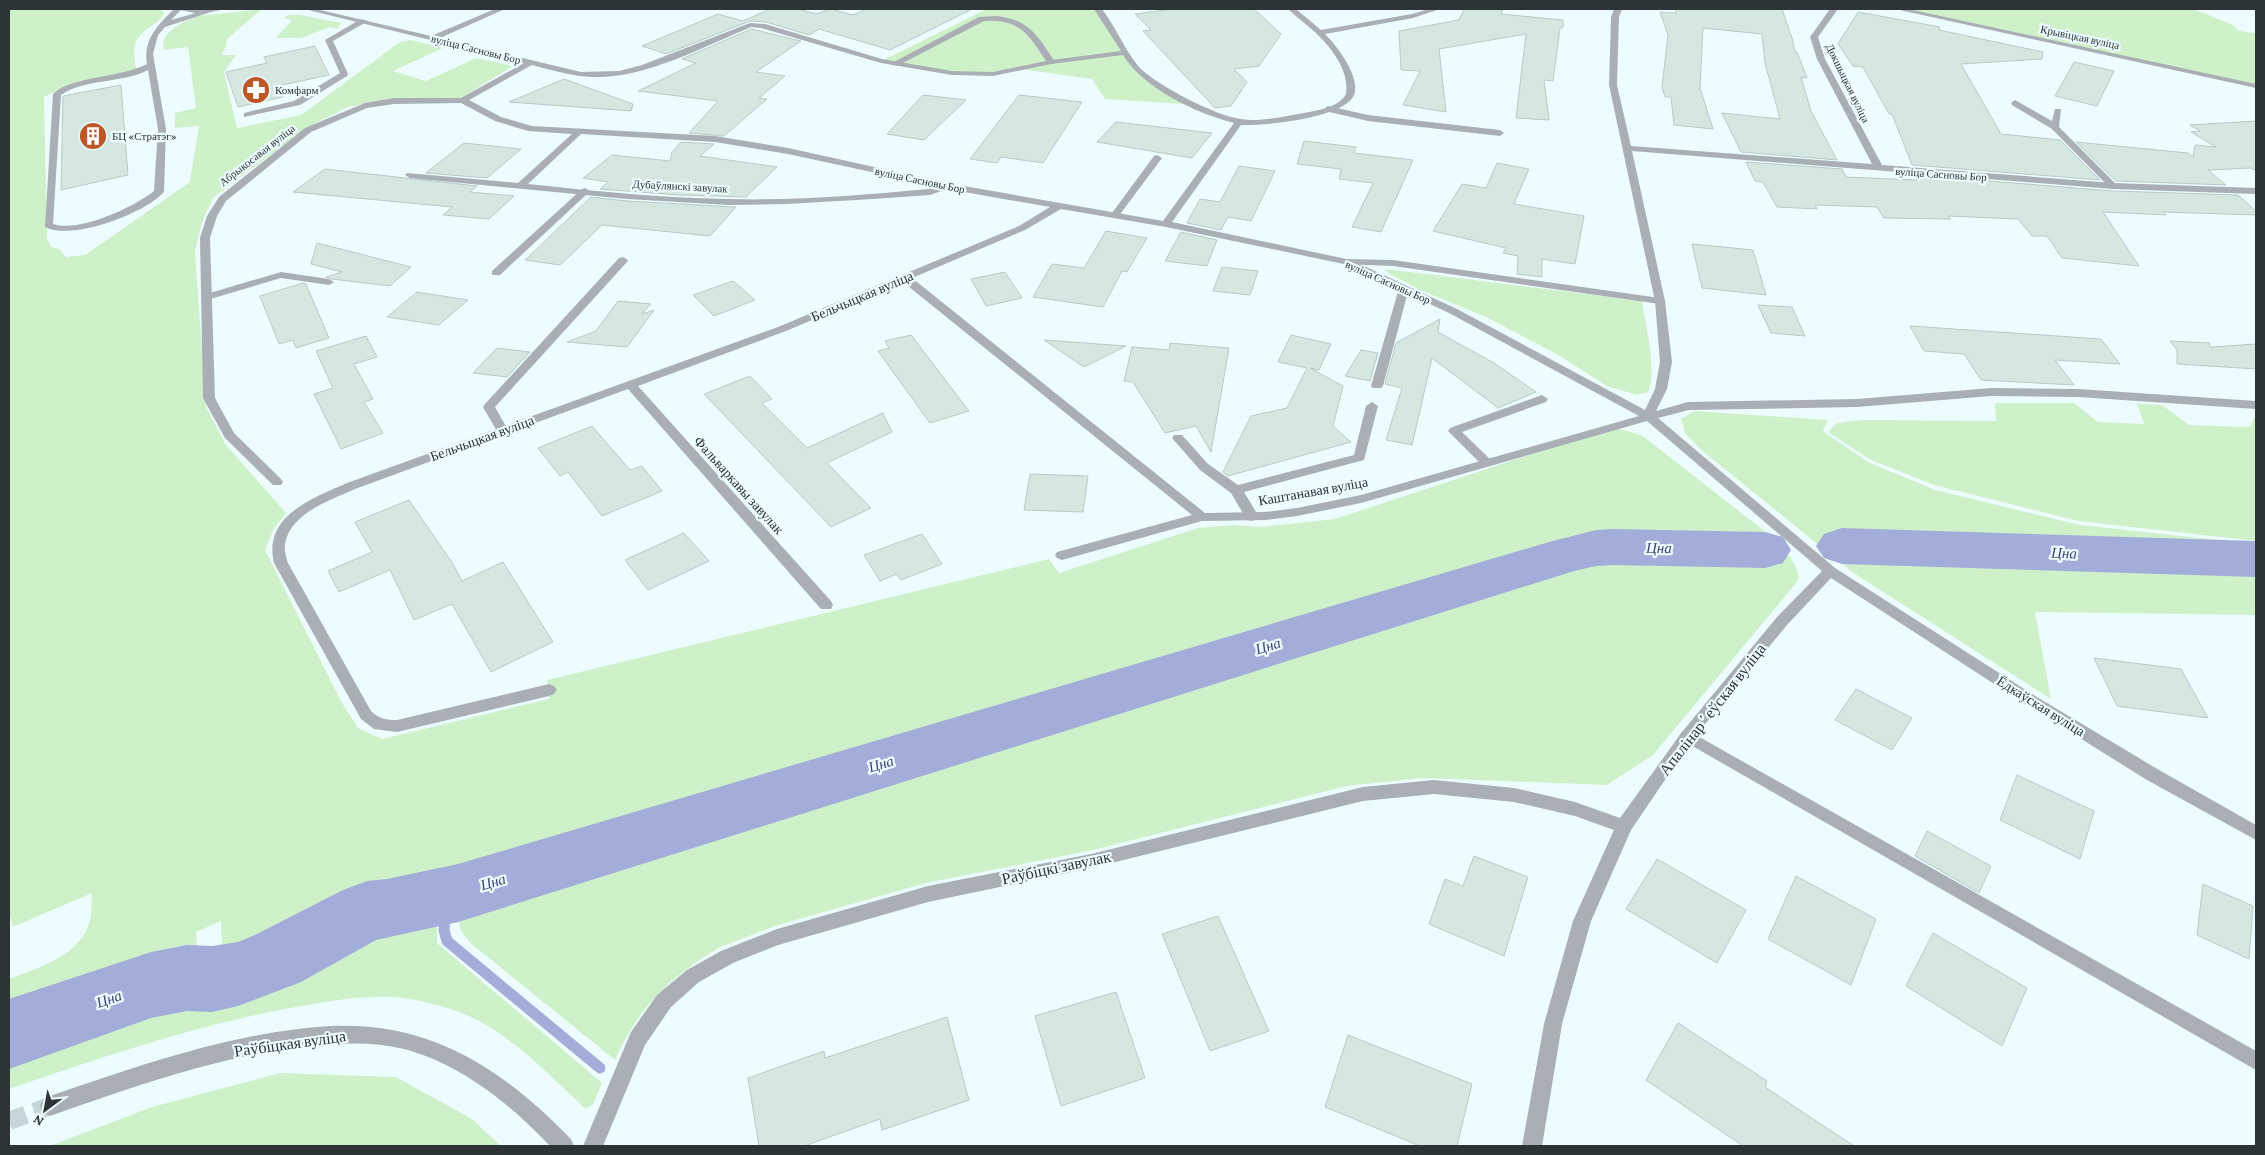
<svg xmlns="http://www.w3.org/2000/svg" width="2265" height="1155" font-family="'Crimson Pro',serif">
<style>
.green{fill:#cff1ca}
.lines{fill:none;stroke-linecap:round;stroke-linejoin:round}
.stream{stroke:#a2adda;stroke-width:11}
.river{fill:#a2adda;fill-rule:evenodd}
.building{fill:#d4e7e1;stroke:#b8cbc5}
.tertiary-tunnel{stroke:#c6d5d7;stroke-width:18;stroke-dasharray:18 9;stroke-linecap:butt}
.service{fill:#a9afb4;fill-rule:evenodd}
.minor{fill:#a9afb4;fill-rule:evenodd}
.tertiary{fill:#a9afb4;fill-rule:evenodd}
.labels{text-anchor:middle;stroke-width:4.5;stroke-linejoin:round;paint-order:stroke}
.far-street-label{font-size:11px;fill:#2c3435;stroke:#edfdff}
.far-poi-label{font-size:11px;fill:#2c3435;stroke:#edfdff;text-anchor:start}
.street-label{font-size:14px;fill:#2c3435;stroke:#edfdff}
.water-label{font-size:15px;font-style:italic;fill:#39447c;stroke:#edfdff}
.near-street-label{font-size:16px;fill:#2c3435;stroke:#edfdff}
</style>
<rect width="100%" height="100%" fill="#edfdff"/>
<g class="green">
<path d="M9,9H158L164,12C160,26 139,29 135,44C133,51 135,62 136,69L131,72L66,86L44,97L47,238L51,247L59,249L66,257L85,255L190,182L199,126L175,128V113L196,108L188,47L164,50C158,32 185,21 198,16L262,9L227,39L226,47L221,55H236L224,72L237,128L301,115L400,42L411,40L443,48L393,71L426,81L476,58L513,66L461,98H396L348,107L306,128L213,198L202,222L195,252L206,407L226,445L286,513L273,530L265,550L342,703L358,728L382,739L549,699L547,680L1049,559L1059,573L1198,528L1233,525L1261,527L1335,519L1608,429L1624,430L1643,436L1767,533L1774,544L1595,539L372,899L329,919L291,942L265,952H240L222,946L221,921L196,932L198,956L9,1019V979C40,967 84,955 91,916C92,908 91,900 92,893L13,927L9,912Z"/>
<polygon points="987,9 1098,9 1108,20 1143,76 1198,105 1105,99 1092,79 1020,69 974,75 881,61"/>
<polygon points="1899,9 2194,9 2233,25 2239,31 2256,33 2256,61 2254,60 2256,62 2256,86"/>
<polygon points="289,15 300,15 341,23 338,29 330,27 301,38 276,38 292,20 283,18"/>
<path d="M1386,269L1642,301C1645,324 1658,372 1648,392L1637,395L1607,386L1560,356L1486,317L1420,290L1388,273L1385,270Z"/>
<polygon points="1995,403 2074,403 2098,422 2144,424 2137,404 2162,405 2189,425 2249,427 2256,415 2256,541 2078,521 1934,485 1871,460 1828,432 1837,423 1862,420 1996,421"/>
<polygon points="1695,411 1828,420 1823,431 1868,462 1935,490 2080,525 2256,544 2256,615 2035,612 2051,699 1852,572 1700,449 1685,433 1681,419"/>
<path d="M1621,553L1788,554L1795,565L1799,578L1792,588L1653,755L1607,785L1422,778L1347,786L1089,851L926,883L775,926L723,946L722,943V946C671,977 640,1004 615,1060L474,946C457,929 458,926 459,902L1597,554Z"/>
<path d="M437,905V943L602,1083L593,1104L586,1109C549,1076 511,1033 464,1014C441,1005 412,997 386,997C353,996 318,1003 285,1009C191,1027 99,1058 9,1089V1052L134,1008L149,993L183,986L208,987L237,981L278,966L367,918L385,917Z"/>
<polygon points="280,1073 396,1077 472,1119 501,1146 52,1146 52,1145 152,1107"/>
</g>
<g class="lines">
<polyline class="stream" points="446,896 444,930 447,941 600,1068"/>
<g class="river">
<polygon points="1842,528 2256,541 2256,577 1842,564 1824,558 1816,546 1824,534"/>
<polygon points="1613,529 1765,532 1783,537 1791,550 1783,563 1765,568 1613,565 1596,566 1574,571 458,922 376,940 301,982 238,1006 212,1012 187,1011 151,1018 9,1069 9,999 151,952 187,945 212,946 238,942 255,935 343,890 367,881 387,879 458,864 1549,542 1596,530"/>
</g>
</g>
<g class="building">
<polygon points="770,9 798,9 816,14 831,9 853,15 866,9 972,9 890,50 819,29 809,35 766,22 750,21 666,54 642,46 718,14 743,21"/>
<polygon points="1173,9 1254,9 1281,34 1259,66 1234,69 1247,82 1231,106 1215,108 1143,31 1151,30 1135,14"/>
<polygon points="1464,9 1503,9 1501,14 1563,20 1563,27 1560,28 1553,81 1544,80 1549,120 1516,118 1526,34 1439,49 1446,112 1403,105 1420,71 1401,70 1399,31 1459,20"/>
<polygon points="1676,9 1782,9 1792,38 1795,52 1797,52 1807,78 1801,77 1811,111 1837,160 1741,152 1722,113 1780,119 1765,63 1762,34 1703,28 1700,88 1713,129 1674,125 1671,97 1665,97 1662,87 1668,35 1660,12 1676,13"/>
<polygon points="1858,12 1940,27 1939,30 2043,52 2042,59 1961,64 2001,134 2060,140 2100,180 1912,165 1892,114 1889,114 1863,67 1853,66 1838,44"/>
<polygon points="751,29 801,41 756,72 785,76 759,98 767,99 724,136 689,133 718,101 638,91 696,63 682,59"/>
<polygon points="315,46 329,75 278,86 283,97 238,107 226,72 267,63 264,57"/>
<polygon points="2074,62 2114,71 2097,106 2055,96"/>
<polygon points="564,79 633,104 631,111 509,102"/>
<polygon points="121,85 128,175 61,190 63,96"/>
<polygon points="923,95 966,100 924,140 887,134"/>
<polygon points="1019,95 1082,102 1043,163 1001,157 997,163 970,159"/>
<polygon points="2256,121 2256,171 2251,168 2208,170 2226,185 2116,181 2076,142 2188,153 2193,157 2195,145 2216,147 2191,132 2200,131 2190,125"/>
<polygon points="1116,122 1212,133 1192,158 1097,142"/>
<polygon points="1304,141 1356,147 1354,153 1413,160 1381,232 1352,227 1373,183 1339,179 1341,169 1297,164"/>
<polygon points="681,142 714,144 700,156 777,167 746,197 678,195 600,189 608,182 583,178 612,155 670,161 672,152"/>
<polygon points="464,143 521,149 487,178 426,173"/>
<polygon points="1746,162 1842,169 1846,177 1917,180 1915,175 2113,191 2238,195 2256,211 2256,215 2163,212 2166,215 2103,212 2139,266 2062,258 2047,236 2032,236 2018,219 1948,216 1951,219 1884,218 1877,207 1815,205 1817,209 1777,207 1763,182 1755,181"/>
<polygon points="1497,163 1529,169 1514,204 1584,216 1575,264 1542,259 1542,277 1517,274 1518,256 1503,253 1506,248 1433,231 1462,184 1486,188"/>
<polygon points="1239,166 1275,171 1251,221 1228,217 1221,230 1187,223 1200,199 1220,202"/>
<polygon points="325,169 477,186 470,192 514,196 489,219 443,215 452,207 293,192"/>
<polygon points="591,197 627,201 736,207 710,236 602,225 560,265 525,260"/>
<polygon points="1106,231 1147,238 1127,272 1122,271 1103,307 1033,297 1052,264 1084,268"/>
<polygon points="1181,232 1217,240 1207,266 1165,261"/>
<polygon points="317,243 411,267 390,286 332,279 326,277 342,272 311,264"/>
<polygon points="1692,244 1753,250 1766,295 1702,288"/>
<polygon points="1222,267 1258,271 1250,295 1213,291"/>
<polygon points="1005,272 1022,298 986,306 971,279"/>
<polygon points="733,281 755,300 714,316 693,295"/>
<polygon points="303,283 306,284 329,338 296,348 293,340 279,344 260,296"/>
<polygon points="417,292 468,300 439,325 387,317"/>
<polygon points="618,301 651,304 642,314 654,310 627,347 567,342 596,331"/>
<polygon points="1758,305 1792,307 1805,336 1771,333"/>
<polygon points="1440,319 1438,332 1494,363 1536,392 1498,408 1432,358 1412,445 1386,440 1402,388 1385,384 1396,343"/>
<polygon points="1910,326 2101,339 2120,364 2055,360 2074,385 1981,380 1964,354 1924,351"/>
<polygon points="911,335 969,411 930,423 878,351 889,348 885,341"/>
<polygon points="1291,335 1331,344 1319,370 1310,368 1343,386 1333,426 1351,442 1228,476 1223,472 1251,416 1287,408 1307,368 1278,362"/>
<polygon points="366,336 377,357 354,364 373,399 364,402 383,433 341,449 314,394 333,388 316,351"/>
<polygon points="1044,340 1126,346 1084,367"/>
<polygon points="2170,341 2209,343 2211,347 2256,344 2256,369 2177,364 2177,350"/>
<polygon points="1170,343 1229,348 1211,452 1196,426 1165,433 1133,382 1124,381 1132,347 1169,350"/>
<polygon points="497,348 530,352 507,377 473,373"/>
<polygon points="1361,350 1378,353 1370,381 1345,376"/>
<polygon points="750,376 772,399 762,403 807,448 883,413 892,432 827,463 871,508 831,527 704,394"/>
<polygon points="592,426 630,470 642,466 662,491 602,516 568,472 560,476 538,448"/>
<polygon points="1030,474 1088,476 1083,512 1024,510"/>
<polygon points="409,500 453,564 462,581 503,562 553,642 491,672 452,604 414,620 390,570 339,592 328,571 372,552 355,522"/>
<polygon points="684,533 709,561 648,590 625,560"/>
<polygon points="922,534 942,564 901,580 897,574 880,581 864,555"/>
<polygon points="2094,658 2181,669 2208,718 2117,706"/>
<polygon points="1856,689 1912,718 1892,750 1835,720"/>
<polygon points="2017,775 2094,811 2080,859 2000,820"/>
<polygon points="1927,831 1991,866 1979,893 1915,856"/>
<polygon points="1474,856 1528,877 1504,956 1429,924 1445,879 1463,886"/>
<polygon points="1657,859 1746,910 1717,963 1626,909"/>
<polygon points="1796,876 1876,919 1851,985 1768,939"/>
<polygon points="2203,884 2253,906 2249,959 2197,935"/>
<polygon points="1218,916 1269,1031 1210,1051 1162,934"/>
<polygon points="1933,933 2027,988 2002,1046 1906,986"/>
<polygon points="1116,992 1145,1078 1061,1106 1035,1016"/>
<polygon points="947,1017 969,1100 882,1130 880,1119 804,1146 759,1146 748,1078 824,1051 825,1058"/>
<polygon points="1678,1023 1767,1081 1765,1087 1854,1146 1743,1146 1646,1080"/>
<polygon points="1348,1035 1472,1084 1457,1146 1420,1146 1325,1107"/>
</g>
<g class="lines">
<polyline class="tertiary-tunnel" points="9,1121 50,1106"/>
<g class="service">
<path d="M174,9H182L171,20L210,9L214,11L165,27L158,35L153,54L166,129L164,192C144,214 72,241 45,227L53,94C71,76 121,78 147,64C143,39 158,25 174,9ZM148,70L158,129L154,191C134,207 79,233 53,224L61,95C86,78 121,84 148,70Z"/>
<path d="M996,16C1029,19 1038,36 1055,62L1054,64H1048C1029,35 1021,19 984,21L897,66L890,64L979,17Z"/>
<polygon points="361,19 368,21 333,41 348,74 347,76 300,105 244,117 244,113 294,101 340,73 325,40"/>
<polygon points="2015,100 2052,121 2055,109 2061,109 2059,127 2116,184 2116,188 2110,188 2052,129 2012,105 2011,103"/>
<polygon points="1328,106 1368,115 1500,130 1504,133 1500,136 1368,121 1325,111 1324,109"/>
<polygon points="1157,155 1162,158 1118,217 1112,217 1112,213 1154,156"/>
<polygon points="585,188 590,191 588,193 500,275 492,275 492,271 582,189"/>
<polygon points="623,257 628,260 627,262 495,407 508,430 502,434 498,433 483,407 485,404 619,258"/>
<polygon points="1347,259 1393,260 1660,298 1665,301 1660,304 1393,266 1343,264 1342,262"/>
<polygon points="281,272 329,279 334,282 329,285 281,278 207,300 202,297 203,295"/>
<polygon points="1404,285 1409,288 1383,386 1381,388 1373,388 1371,386 1399,288"/>
<polygon points="1542,395 1548,399 1546,402 1462,432 1491,460 1493,463 1491,466 1483,466 1448,431 1450,428"/>
<polygon points="1372,402 1378,406 1364,460 1244,492 1259,517 1252,521 1247,520 1231,493 1200,470 1172,438 1174,435 1182,435 1208,464 1238,485 1354,455 1366,406"/>
<polygon points="1687,730 2256,1051 2256,1070 1682,740 1679,736 1682,732"/>
</g>
<g class="minor">
<polygon points="176,9 226,9 199,14"/>
<path d="M304,9H316L431,36L495,9H505L440,38L581,72L619,71L642,65L750,23L765,24L882,59L952,71L993,72L1051,60L1121,51L1094,9H1102C1116,27 1124,49 1139,67C1156,85 1216,116 1241,119C1259,122 1280,117 1298,114C1313,111 1338,109 1346,94C1350,68 1327,42 1309,27C1302,21 1294,15 1288,9H1296L1321,30L1412,14L1429,9H1440L1413,18L1325,34C1337,46 1361,77 1354,95C1345,118 1264,126 1241,125L1172,222L1351,260L1457,309L1645,410L1655,389L1660,362L1655,301L1609,85L1611,17L1614,9H1622L1619,17L1617,85L1631,146L1872,164L1817,59L1810,37L1830,9H1838L1818,37L1825,59L1882,165L2113,183L2256,188V194L2113,189L1632,151L1665,301L1672,362L1667,389L1656,411L1688,402L1857,399L1991,388L2078,389L2256,401V409L2078,397L1991,396L1857,407L1689,410L1658,418L1835,568L2032,694L2159,770L2256,825V840L2147,780L2022,702L1831,578L1787,625L1692,740L1631,830L1591,921L1562,1024L1542,1146H1522L1544,1024L1573,921L1614,830L1575,816L1514,802L1434,794L1363,801L1091,868L928,902L778,945L733,963L699,982L671,1007L645,1045L603,1146H583L631,1032L657,995L687,970L721,951L777,929L928,886L1091,854L1363,787L1434,780L1514,788L1575,802L1620,818L1682,732L1777,617L1822,571L1647,421L1361,503L1297,516L1265,520L1202,521L1062,560L1057,558L1055,555L1057,552L1192,515L903,282L786,331L638,386L831,601L833,605L831,609H821L628,389L355,489C331,500 290,513 285,544C284,550 286,557 288,563L371,711C379,719 386,720 397,720L549,684L554,686L557,690L554,694L549,696L397,732L374,729L361,719L274,563C263,516 311,499 347,483L778,327L1019,226L1050,207L947,189L930,195L873,199L787,204L729,205L627,199L410,178L405,175L407,173L518,183L572,134L528,131L495,121L461,103L394,104L367,108L311,132L226,201L217,216L210,238L215,398L234,433L281,479L283,482L281,485H273L225,438L203,398L200,238L207,216L219,197L305,128L365,103L394,98H461L524,63ZM751,27L761,28L881,63L952,75L993,76L1051,64L1123,55C1144,89 1196,113 1234,123L1163,221L947,183L788,148L715,136L532,126L501,117L469,100L532,65C548,69 564,74 580,76C636,84 700,48 751,27ZM581,134L715,142L788,154L936,186L929,189C862,195 795,201 728,199C661,198 594,191 528,184ZM1061,209L1166,227L1344,264L1449,313L1639,416L1361,495L1297,508L1265,512L1205,513L912,278L1025,230Z"/>
<polygon points="1895,9 1908,9 2256,84 2256,88"/>
</g>
<path class="tertiary" d="M330,1026C431,1021 503,1069 571,1139L574,1146H550C510,1104 461,1064 404,1049C371,1041 338,1043 306,1047C217,1056 134,1087 50,1116L43,1113L40,1106L43,1099L50,1096C141,1065 233,1032 330,1026Z"/>
</g>
<defs>
<symbol id="pharmacy-disc" viewBox="-11 -11 22 22"><circle r="9.5" fill="#bd572a" stroke="#edfdff"/><path d="M-2-6h4v4h4v4h-4v4h-4v-4h-4v-4h4Z" fill="#fff"/></symbol>
<symbol id="building-disc" viewBox="-11 -11 22 22"><circle r="9.5" fill="#bd572a" stroke="#edfdff"/><path d="M-4-6H4V6H1V3H-1V6H-4ZM-2.5-4.3h1.7v1.8h-1.7ZM.8-4.3h1.7v1.8H.8ZM-2.5-1h1.7V.8h-1.7ZM.8-1h1.7V.8H.8Z" fill="#fff"/></symbol>
</defs>
<g fill-rule="evenodd">
<use href="#pharmacy-disc" x="240" y="74" width="32" height="32"/>
<use href="#building-disc" x="77" y="120" width="32" height="32"/>
</g>
<g class="labels">
<g class="far-street-label">
<text transform="translate(2080 37) rotate(12)" y="4">Крывіцкая вуліца</text>
<text transform="translate(476 49) rotate(14)" y="4">вуліца Сасновы Бор</text>
<text transform="translate(1848 83) rotate(64)" y="4">Докшыцкая вуліца</text>
<text transform="translate(257 155) rotate(-38)" y="4">Абрыкосавая вуліца</text>
<text transform="translate(1941 174) rotate(4)" y="4">вуліца Сасновы Бор</text>
<text transform="translate(920 180) rotate(12)" y="4">вуліца Сасновы Бор</text>
<text transform="translate(680 186) rotate(3)" y="4">Дубаўлянскі завулак</text>
<text transform="translate(1388 282) rotate(24)" y="4">вуліца Сасновы Бор</text>
</g>
<g class="far-poi-label">
<text x="275" y="94">Комфарм</text>
<text x="112" y="140">БЦ «Стратэг»</text>
</g>
<g class="street-label">
<text transform="translate(862 296) rotate(-23)" y="5">Бельчыцкая вуліца</text>
<text transform="translate(482 438) rotate(-20)" y="5">Бельчыцкая вуліца</text>
<text transform="translate(739 485) rotate(48)" y="5">Фальваркавы завулак</text>
<text transform="translate(1313 491) rotate(-10)" y="5">Каштанавая вуліца</text>
<text transform="translate(2041 706) rotate(32)" y="5">Ёдкаўская вуліца</text>
</g>
<g class="water-label">
<text transform="translate(1659 548) rotate(1)" y="5">Цна</text>
<text transform="translate(2064 553) rotate(2)" y="5">Цна</text>
<text transform="translate(1268 646) rotate(-17)" y="5">Цна</text>
<text transform="translate(881 764) rotate(-17)" y="5">Цна</text>
<text transform="translate(493 882) rotate(-17)" y="5">Цна</text>
<text transform="translate(109 999) rotate(-19)" y="5">Цна</text>
</g>
<g class="near-street-label">
<text transform="translate(1712 709) rotate(-52)" y="6">Апалінарʼеўская вуліца</text>
<text transform="translate(1056 867) rotate(-12)" y="6">Раўбіцкі завулак</text>
<text transform="translate(290 1043) rotate(-8)" y="6">Раўбіцкая вуліца</text>
</g>
</g>
<rect width="2265" height="1155" fill="none" stroke="#2c3435" stroke-width="20"/>
<g transform="translate(45 1110) rotate(212)" stroke="#edfdff" stroke-width="4" paint-order="stroke">
<path d="M0-4L9 19L0 12L-9 19Z" fill="#2c3435"/>
<text y="-8" font-size="14" font-weight="bold" text-anchor="middle" fill="#2c3435">N</text>
</g>
</svg>
